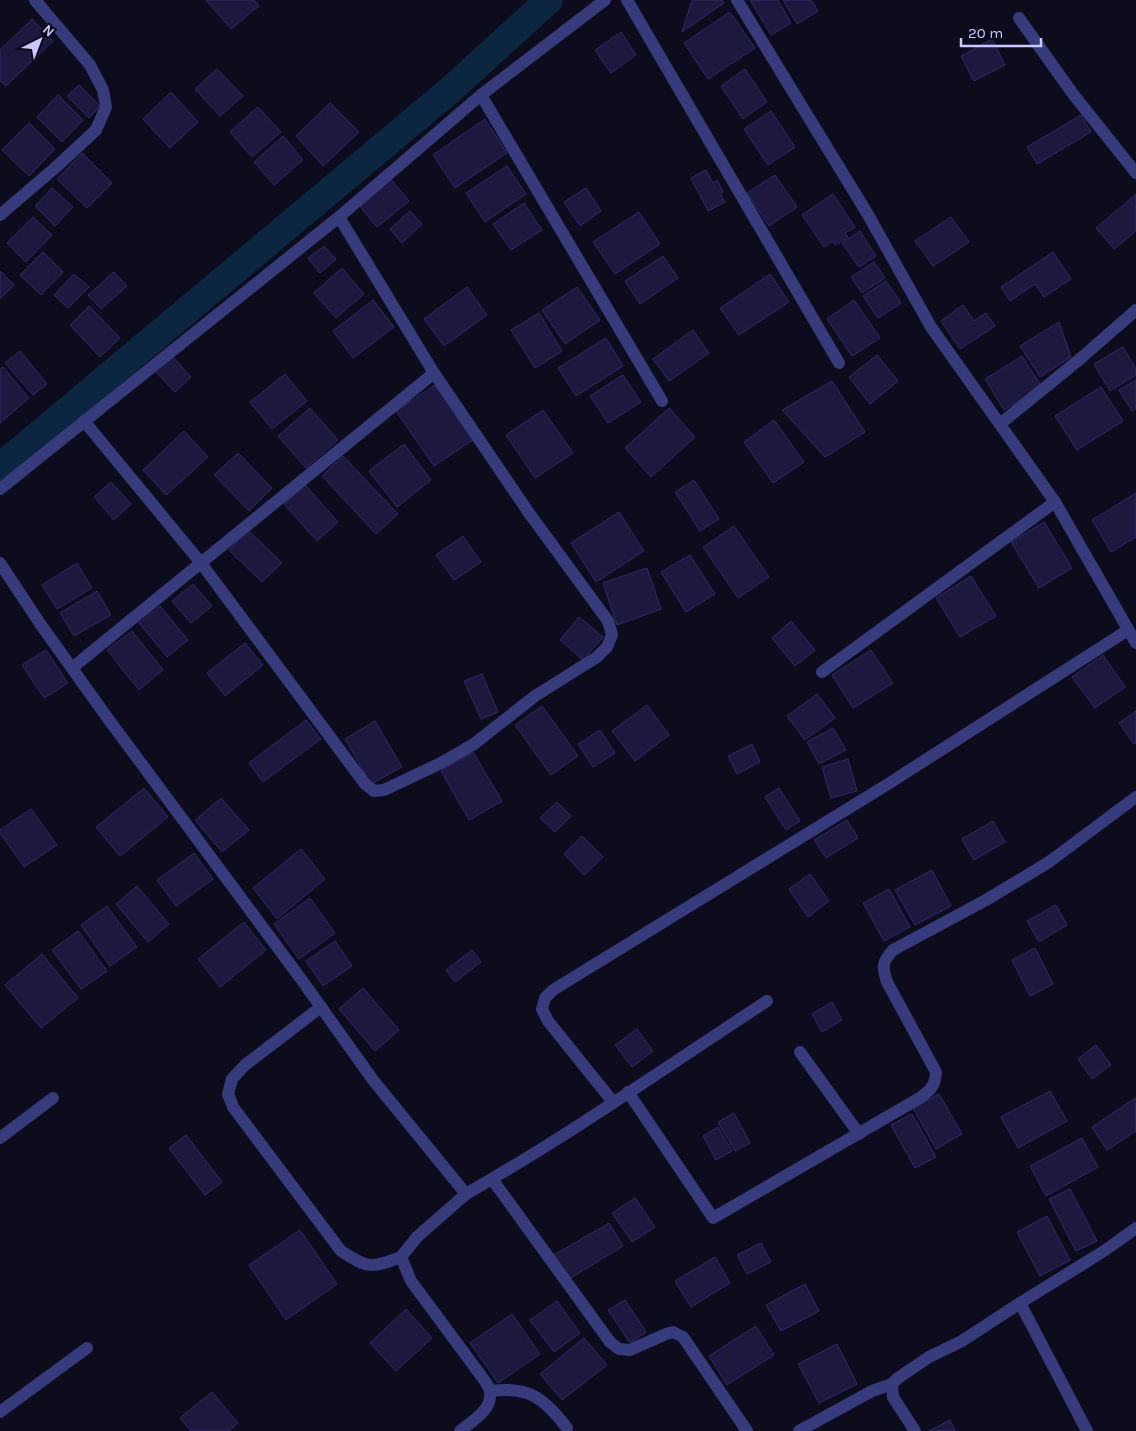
<svg xmlns="http://www.w3.org/2000/svg" width="1136" height="1431" font-family="Karla,sans-serif">
<style>
.lines{fill:none;stroke-linecap:round;stroke-linejoin:round}
.canal{stroke:#0c2541;stroke-width:28}
.building{fill:#1c183e;stroke:#302a6a}
.minor{stroke:#373b7c;stroke-width:12}
</style>
<rect width="100%" height="100%" fill="#0d0c1d"/>
<g class="lines">
<polyline class="canal" points="0,467 449,91 549,0"/>
</g>
<g class="building">
<polygon points="206,0 254,0 259,6 231,29"/>
<polygon points="692,0 722,0 724,3 682,32"/>
<polygon points="750,0 778,0 791,23 771,35"/>
<polygon points="783,0 811,0 818,11 797,24"/>
<polygon points="730,12 755,48 708,79 684,43"/>
<polygon points="32,19 53,41 6,86 0,81 0,50"/>
<polygon points="621,32 636,55 611,73 595,50"/>
<polygon points="992,39 1005,65 974,81 961,56"/>
<polygon points="217,69 243,96 220,116 195,89"/>
<polygon points="745,69 767,102 743,119 721,86"/>
<polygon points="79,85 100,106 89,118 67,96"/>
<polygon points="171,92 198,122 170,148 143,119"/>
<polygon points="58,95 83,120 62,142 37,117"/>
<polygon points="330,103 359,132 323,166 296,136"/>
<polygon points="258,107 281,132 252,157 230,132"/>
<polygon points="771,111 795,147 768,165 744,129"/>
<polygon points="1081,115 1091,132 1037,164 1027,147"/>
<polygon points="485,119 507,153 455,188 433,155"/>
<polygon points="29,123 55,149 29,176 2,150"/>
<polygon points="283,136 303,160 274,185 254,162"/>
<polygon points="82,153 112,183 87,208 57,179"/>
<polygon points="507,166 526,194 485,222 466,193"/>
<polygon points="706,170 713,183 717,180 723,192 720,193 725,202 708,211 691,178"/>
<polygon points="775,175 797,207 769,226 747,193"/>
<polygon points="389,177 409,201 377,227 357,203"/>
<polygon points="52,188 73,207 55,226 35,206"/>
<polygon points="586,188 601,211 580,226 564,202"/>
<polygon points="833,194 855,227 845,233 848,237 835,245 833,241 824,247 802,215"/>
<polygon points="1136,194 1136,231 1114,249 1096,228"/>
<polygon points="524,203 542,230 511,250 493,224"/>
<polygon points="410,211 422,224 402,243 390,229"/>
<polygon points="639,212 660,244 615,274 593,242"/>
<polygon points="33,217 52,235 26,262 7,243"/>
<polygon points="951,217 969,242 933,266 915,241"/>
<polygon points="860,231 876,256 859,267 842,243"/>
<polygon points="324,246 336,259 320,273 308,258"/>
<polygon points="43,252 63,272 41,295 20,275"/>
<polygon points="1053,252 1071,279 1044,297 1035,284 1010,301 1001,287"/>
<polygon points="663,256 678,278 640,304 625,281"/>
<polygon points="874,262 885,278 862,293 851,277"/>
<polygon points="342,268 364,294 336,318 314,293"/>
<polygon points="0,271 14,285 0,299"/>
<polygon points="114,272 127,286 101,309 88,295"/>
<polygon points="74,274 89,287 68,308 54,295"/>
<polygon points="770,274 789,302 739,335 720,308"/>
<polygon points="886,281 901,303 878,318 863,296"/>
<polygon points="467,287 487,315 444,346 424,319"/>
<polygon points="577,287 600,320 565,344 542,310"/>
<polygon points="373,300 394,327 353,358 333,331"/>
<polygon points="854,300 880,338 852,356 827,319"/>
<polygon points="963,305 974,321 986,313 995,326 960,349 941,321"/>
<polygon points="89,306 120,338 100,357 70,325"/>
<polygon points="539,313 562,351 535,368 511,330"/>
<polygon points="1059,322 1071,357 1040,377 1020,346"/>
<polygon points="693,330 709,353 669,381 653,359"/>
<polygon points="606,338 623,366 576,396 558,368"/>
<polygon points="1123,347 1136,369 1136,375 1110,391 1094,364"/>
<polygon points="20,351 47,384 33,395 5,363"/>
<polygon points="170,354 191,377 175,392 154,370"/>
<polygon points="877,355 898,381 870,404 849,377"/>
<polygon points="1022,356 1042,387 1004,410 985,379"/>
<polygon points="3,367 29,398 0,423 0,369"/>
<polygon points="285,374 307,401 272,429 250,402"/>
<polygon points="623,375 641,402 608,423 590,396"/>
<polygon points="1136,380 1136,408 1132,411 1119,390"/>
<polygon points="832,381 865,432 825,457 782,410"/>
<polygon points="435,385 473,440 434,466 396,411"/>
<polygon points="1101,387 1123,421 1077,450 1055,416"/>
<polygon points="310,408 338,440 306,468 278,436"/>
<polygon points="669,408 695,437 651,477 625,448"/>
<polygon points="543,410 573,453 535,478 506,435"/>
<polygon points="774,420 804,462 773,483 744,442"/>
<polygon points="184,431 208,457 166,495 143,470"/>
<polygon points="404,444 431,480 397,507 369,471"/>
<polygon points="238,453 272,488 249,511 214,475"/>
<polygon points="343,456 398,514 376,534 322,476"/>
<polygon points="694,480 719,519 700,531 675,492"/>
<polygon points="111,482 131,504 114,520 94,497"/>
<polygon points="305,485 338,522 317,541 284,504"/>
<polygon points="1136,493 1136,537 1111,552 1092,520"/>
<polygon points="619,512 644,551 596,582 571,543"/>
<polygon points="1044,522 1072,568 1039,588 1011,542"/>
<polygon points="734,526 769,577 738,598 703,547"/>
<polygon points="248,530 282,563 262,582 229,550"/>
<polygon points="463,536 481,562 454,580 436,555"/>
<polygon points="690,555 715,594 686,612 661,572"/>
<polygon points="77,563 92,588 57,609 42,585"/>
<polygon points="647,568 661,609 617,625 603,583"/>
<polygon points="971,576 996,616 960,637 936,598"/>
<polygon points="193,584 212,606 191,623 172,601"/>
<polygon points="97,591 111,615 74,636 60,613"/>
<polygon points="160,606 188,640 167,657 139,623"/>
<polygon points="579,617 603,637 583,660 560,640"/>
<polygon points="791,621 815,650 795,666 772,638"/>
<polygon points="132,631 163,670 139,690 107,650"/>
<polygon points="245,643 263,665 225,696 207,673"/>
<polygon points="46,650 68,683 44,698 22,665"/>
<polygon points="871,650 893,683 853,708 832,675"/>
<polygon points="1103,655 1125,687 1095,708 1072,677"/>
<polygon points="482,674 498,712 481,719 464,681"/>
<polygon points="817,694 835,718 805,740 787,716"/>
<polygon points="647,705 669,735 635,761 612,731"/>
<polygon points="542,706 578,756 551,775 515,725"/>
<polygon points="1136,711 1136,743 1134,744 1119,723"/>
<polygon points="306,720 321,739 263,782 249,763"/>
<polygon points="375,721 402,767 371,784 345,739"/>
<polygon points="833,728 846,750 819,764 807,742"/>
<polygon points="600,730 615,753 593,767 578,744"/>
<polygon points="752,744 760,762 737,774 728,756"/>
<polygon points="473,752 502,801 469,820 441,771"/>
<polygon points="848,759 857,791 831,798 822,767"/>
<polygon points="144,788 168,817 120,856 96,827"/>
<polygon points="779,788 800,821 786,830 765,797"/>
<polygon points="221,798 249,830 222,852 195,820"/>
<polygon points="557,802 571,816 555,832 540,818"/>
<polygon points="31,809 57,845 24,867 0,833 0,830"/>
<polygon points="847,820 858,838 826,858 814,840"/>
<polygon points="993,821 1005,842 974,860 962,839"/>
<polygon points="582,836 603,857 584,875 564,854"/>
<polygon points="301,849 325,879 277,919 253,888"/>
<polygon points="194,853 213,879 176,906 157,880"/>
<polygon points="932,870 951,906 915,925 895,890"/>
<polygon points="810,874 829,901 808,917 789,889"/>
<polygon points="137,886 169,924 148,942 116,904"/>
<polygon points="889,889 910,927 884,941 863,903"/>
<polygon points="310,898 335,933 299,959 274,924"/>
<polygon points="1056,905 1067,925 1039,942 1027,921"/>
<polygon points="107,906 137,947 110,966 81,925"/>
<polygon points="244,922 266,950 220,987 198,959"/>
<polygon points="78,931 107,971 81,989 52,950"/>
<polygon points="335,941 352,966 323,986 306,961"/>
<polygon points="1035,948 1053,984 1030,996 1012,960"/>
<polygon points="472,950 481,962 455,982 446,970"/>
<polygon points="42,954 78,998 41,1028 5,985"/>
<polygon points="363,988 399,1030 375,1051 339,1009"/>
<polygon points="832,1002 842,1020 822,1032 812,1014"/>
<polygon points="637,1029 653,1051 632,1067 615,1045"/>
<polygon points="1096,1045 1111,1065 1092,1079 1078,1059"/>
<polygon points="1050,1091 1067,1121 1018,1148 1001,1117"/>
<polygon points="939,1094 962,1134 936,1149 913,1108"/>
<polygon points="1135,1098 1136,1131 1107,1150 1092,1127"/>
<polygon points="734,1113 750,1143 735,1151 718,1122"/>
<polygon points="912,1114 936,1157 915,1168 891,1125"/>
<polygon points="718,1127 732,1151 716,1160 703,1136"/>
<polygon points="186,1135 222,1182 205,1195 169,1148"/>
<polygon points="1082,1138 1098,1167 1046,1196 1030,1166"/>
<polygon points="1070,1189 1097,1241 1076,1251 1049,1199"/>
<polygon points="635,1198 655,1227 632,1242 612,1213"/>
<polygon points="1047,1216 1070,1260 1040,1276 1017,1232"/>
<polygon points="609,1223 623,1246 569,1279 554,1255"/>
<polygon points="300,1230 337,1284 286,1320 249,1265"/>
<polygon points="761,1243 771,1262 747,1274 737,1255"/>
<polygon points="715,1257 730,1283 691,1307 675,1281"/>
<polygon points="805,1284 819,1311 781,1331 766,1305"/>
<polygon points="625,1300 646,1332 630,1343 608,1310"/>
<polygon points="557,1301 580,1333 554,1352 530,1320"/>
<polygon points="406,1309 432,1338 396,1371 370,1343"/>
<polygon points="512,1314 540,1354 498,1383 470,1343"/>
<polygon points="756,1326 774,1355 727,1385 709,1356"/>
<polygon points="584,1338 607,1365 562,1400 540,1374"/>
<polygon points="837,1344 857,1384 819,1403 798,1364"/>
<polygon points="212,1392 238,1423 229,1431 191,1431 180,1418"/>
<polygon points="950,1420 955,1431 929,1431"/>
</g>
<g class="lines">
<g class="minor">
<polyline points="627,0 839,363"/>
<polyline points="737,0 867,213 931,327 1055,502 1136,643"/>
<polyline points="1019,18 1073,94 1136,173"/>
<polyline points="481,95 662,401"/>
<polyline points="0,215 55,168 96,130 106,107 103,90 90,65 35,0"/>
<polyline points="84,421 201,563 365,784 374,791 384,790 441,763 474,744 535,696 597,657 607,647 612,635 608,621 529,513 434,373 339,217"/>
<polyline points="1000,424 1080,359 1136,310"/>
<polyline points="0,489 339,217 481,95 605,0"/>
<path d="M0,563L41,625L109,720L301,979L373,1080L466,1194L417,1237L401,1257L411,1281L482,1377C485,1381 489,1387 490,1391C493,1410 472,1421 460,1431"/>
<polyline points="72,668 434,373"/>
<polyline points="822,672 1055,502"/>
<path d="M321,1007L245,1065L232,1079L228,1094L233,1107L341,1251C369,1269 371,1268 401,1257"/>
<polyline points="800,1052 859,1134"/>
<path d="M628,1092L713,1218L918,1099C930,1091 935,1087 936,1072L887,982C882,967 882,962 893,950L986,900L1049,862L1136,797"/>
<polyline points="613,1102 548,1021 542,1009 545,998 553,990 888,784 1128,630"/>
<polyline points="0,1138 53,1098"/>
<polyline points="492,1179 610,1342 619,1349 630,1350 666,1334 673,1332 683,1337 747,1431"/>
<path d="M466,1194C569,1135 668,1066 767,1001"/>
<polyline points="1020,1303 1087,1431"/>
<path d="M490,1391C529,1386 544,1398 567,1428"/>
<polyline points="0,1412 87,1348"/>
<polyline points="799,1431 872,1391 892,1384"/>
<polyline points="915,1431 893,1397 892,1384 898,1378 929,1357 962,1341 1020,1303 1104,1251 1136,1228"/>
</g>
</g>
<g transform="translate(40 40) rotate(42)" stroke="#0d0c1d" stroke-width="4" paint-order="stroke">
<path d="M0-4L9 19L0 12L-9 19Z" fill="#c9c8ff"/>
<text y="-8" font-size="14" font-weight="bold" text-anchor="middle" fill="#c9c8ff">N</text>
</g>
<path d="M961 38v8h80v-8" fill="none" stroke="#c9c8ff" stroke-width="2.5"/>
<text x="968" y="38" font-size="15" fill="#c9c8ff" stroke="#0d0c1d" stroke-width="4" paint-order="stroke">20 m</text>
</svg>
